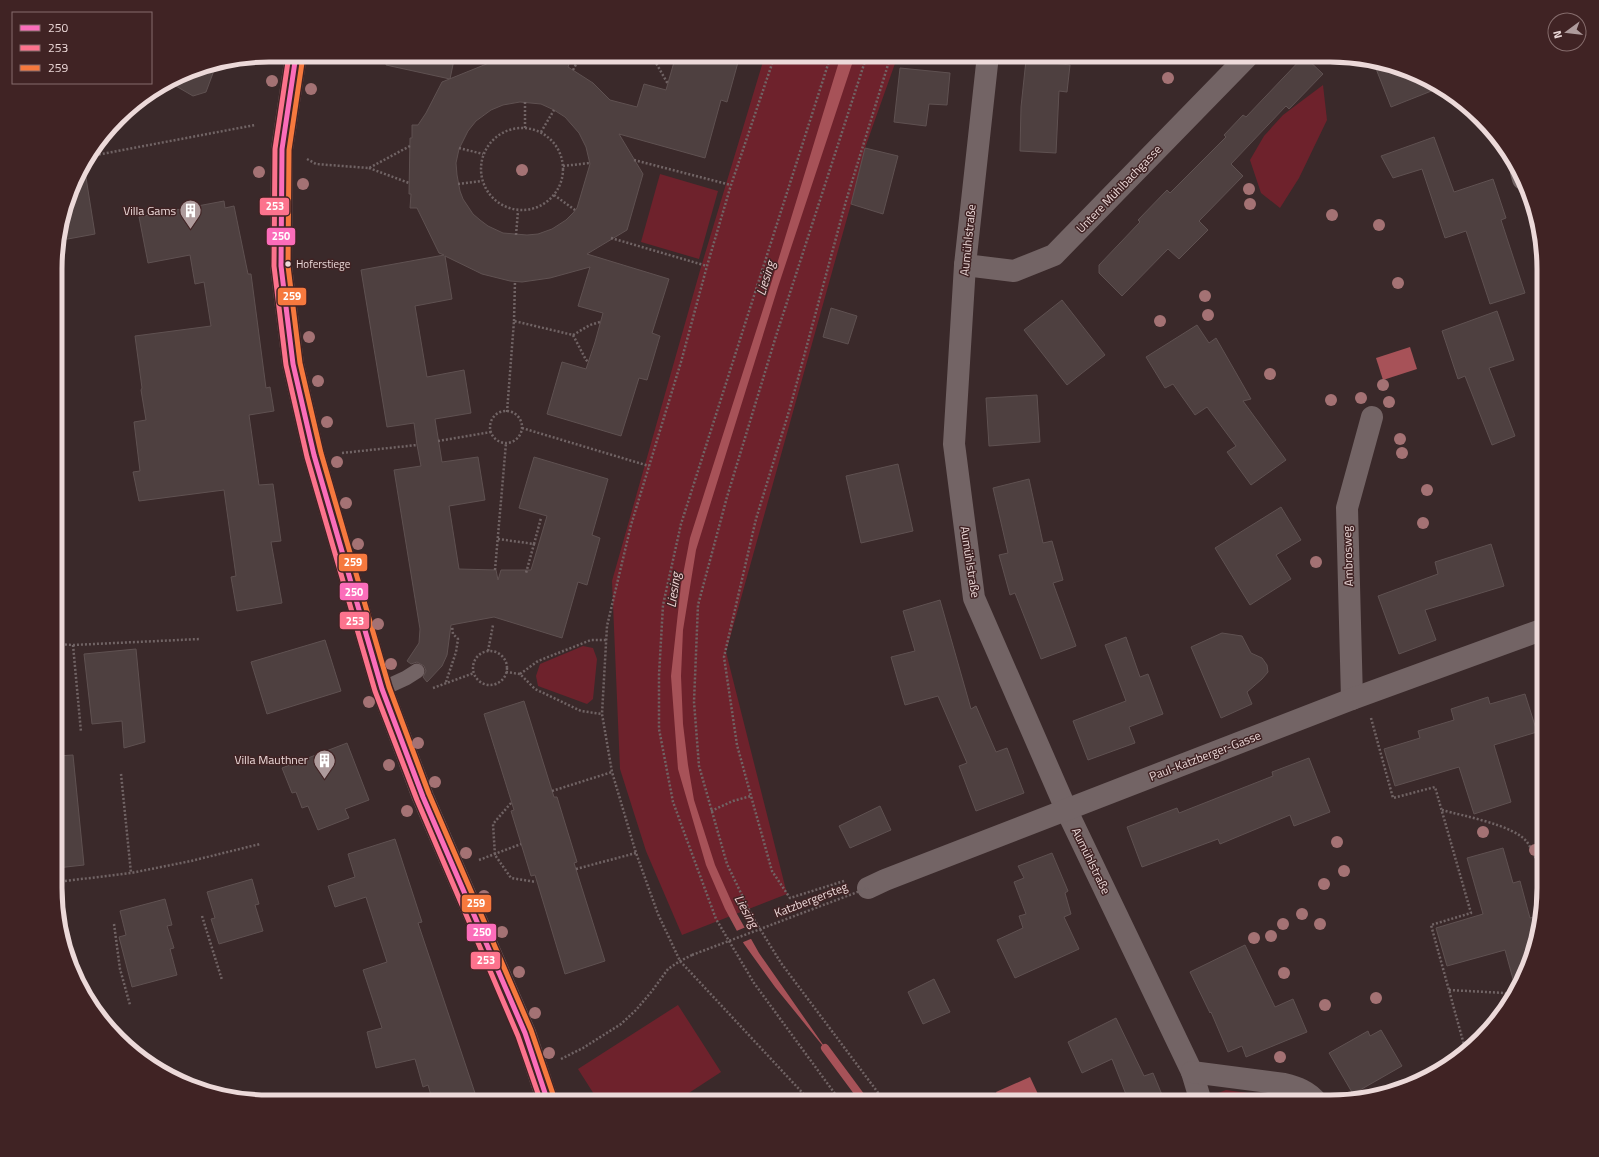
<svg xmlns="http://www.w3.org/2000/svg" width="1599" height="1157" font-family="'Titillium Web',sans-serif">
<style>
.green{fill:#6e222c}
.water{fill:#a75258}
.pier{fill:#3a292a}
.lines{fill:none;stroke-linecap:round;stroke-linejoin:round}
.stream{stroke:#a75258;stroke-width:8}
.building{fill:#4e4040;stroke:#5f5151;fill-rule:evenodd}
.path{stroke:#716465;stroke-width:2.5;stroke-dasharray:2 2;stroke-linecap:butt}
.service{stroke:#736465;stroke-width:15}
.minor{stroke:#736465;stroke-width:22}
.primary{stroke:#766465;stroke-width:22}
.path-bridge{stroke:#716465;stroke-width:2.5;stroke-dasharray:2 2;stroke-linecap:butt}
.bus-1-casing{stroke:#402324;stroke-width:8}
.bus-2-casing{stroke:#402324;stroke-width:8}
.bus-3-casing{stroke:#402324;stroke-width:8}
.bus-1{stroke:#fb6dba;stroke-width:5}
.bus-2{stroke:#fc738d;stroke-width:5}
.bus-3{stroke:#f6793e;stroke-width:5}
.tree{fill:#a47274}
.bus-dot{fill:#ecd9d9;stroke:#402324;stroke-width:1.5}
.labels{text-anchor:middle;stroke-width:3;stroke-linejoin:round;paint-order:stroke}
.bus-label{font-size:11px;fill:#ecd9d9;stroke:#402324;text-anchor:start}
.street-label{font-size:12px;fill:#ecd9d9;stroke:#402324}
.poi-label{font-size:12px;fill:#ecd9d9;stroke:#402324;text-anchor:end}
.water-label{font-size:13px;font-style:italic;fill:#f0d5d6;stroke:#402324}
.rim{fill:none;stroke:#ecd9d9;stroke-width:5}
.line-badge{stroke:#402324;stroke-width:1.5}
.badge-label{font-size:11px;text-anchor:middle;font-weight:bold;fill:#fff}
</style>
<rect width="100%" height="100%" fill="#3a292a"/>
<g class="green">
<polygon points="765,55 898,55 865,148 851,204 726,652 787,894 682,935 646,851 620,769 612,581 701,267"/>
<polygon points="1323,85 1327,120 1299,178 1280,208 1261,193 1250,160 1264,136 1283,115"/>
<polygon points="660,174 718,191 699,259 641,242"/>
<polygon points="583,646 593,648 597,659 593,699 587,704 538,686 536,676 540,664"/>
<polygon points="678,1005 721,1072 675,1102 599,1102 578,1069"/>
<polygon points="1226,1090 1291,1099 1296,1102 1213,1102 1213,1100 1218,1093"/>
</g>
<g class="water">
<polygon points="841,55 855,55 778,287 696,550 683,630 681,676 683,724 688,765 694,800 715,865 737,914 759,953 831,1056 775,987 744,944 725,909 706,865 678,769 671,676 681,585 690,538 766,300"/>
<polygon points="1410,347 1417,369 1383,380 1376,358"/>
<polygon points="1030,1077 1038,1094 1021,1102 1001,1102 996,1092"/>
</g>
<polygon class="pier" points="746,927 753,938 741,943 734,932"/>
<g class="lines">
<polyline class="stream" points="825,1048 865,1102"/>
</g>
<g class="building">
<polygon points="387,55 455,55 450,79 386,65"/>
<path d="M533,55H572L568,67L593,83L610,100L637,107L644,84L666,90L676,55H740L727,102L721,100L705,158L619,134L643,174L627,230L587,254L669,279L652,333L660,336L647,380L639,378L621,436L547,414L562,362L586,369L595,342L603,313L578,306L590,267L550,278L522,282L510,281L482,274L445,256L452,299L415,306L427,377L464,370L471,413L435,419L442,462L478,457L485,500L449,506L459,569L496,570L498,580L501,570H531L547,516L519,508L534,457L608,479L592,535L600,538L587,585L578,582L562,638L494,617L451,625L447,655L442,666L427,682L423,677L426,671L424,666L417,662L411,664L407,661L419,643L420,629L394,470L421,466L417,445L414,423L387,427L361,270L444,255L439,253L417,208H410L411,194H409L410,138H412V125H418L426,113L442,82L489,63L514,58H533ZM520,102L541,104L554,110L565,117L579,133L586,147L590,164L577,208L573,213L566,220L552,229L538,234L527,235L503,233L488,226L480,220L473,214L463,199L460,191L457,175L456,163L459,149L468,131L476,121L491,110L503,105Z"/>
<polygon points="1304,56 1323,74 1289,109 1286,106 1231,164 1243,176 1199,221 1208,230 1179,259 1168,249 1122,296 1099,273 1099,265 1140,222 1138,220 1167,190 1170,193 1226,137 1224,135 1243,115 1246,117"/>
<polygon points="1026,60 1070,65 1067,92 1059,91 1056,153 1020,151 1021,107"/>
<polygon points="1373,61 1399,66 1439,88 1391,107"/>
<polygon points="216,65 206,92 193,96 169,82 187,71"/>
<polygon points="900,68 950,73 947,105 929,104 926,126 894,122"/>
<polygon points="1434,137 1454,192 1493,179 1506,218 1501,220 1525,293 1490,304 1466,231 1445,238 1422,169 1393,178 1381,156"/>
<polygon points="865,148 898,156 883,214 851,204"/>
<polygon points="84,165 95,234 57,241 77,174"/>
<polygon points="224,201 225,208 234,206 248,274 251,274 266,388 270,387 274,411 249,415 259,485 273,484 281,541 271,542 282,603 237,611 231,577 236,576 224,490 139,501 133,472 140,471 134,422 146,420 141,390 142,388 135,336 211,326 204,282 195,284 190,255 148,263 139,217"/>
<polygon points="1062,300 1105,355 1067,385 1024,330"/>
<polygon points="831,308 857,316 848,344 823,337"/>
<polygon points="1497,311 1514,360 1489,368 1515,436 1492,445 1465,376 1458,379 1442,331"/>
<polygon points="1197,325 1209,343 1216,338 1251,399 1243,401 1286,460 1251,485 1227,452 1236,446 1207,407 1195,415 1173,384 1165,388 1146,357"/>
<polygon points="1037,395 1040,442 989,446 986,398"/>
<polygon points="898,464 913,531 861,543 846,476"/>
<polygon points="1029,479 1043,543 1052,541 1063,580 1053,583 1076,646 1041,659 1015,593 1010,595 999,555 1008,553 993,488"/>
<polygon points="1281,507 1301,540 1276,555 1291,579 1250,605 1215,548"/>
<polygon points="1491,544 1504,586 1425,610 1436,640 1399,654 1378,596 1438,574 1435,562"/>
<polygon points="940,600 971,709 976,706 996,752 1007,748 1024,793 976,811 959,766 967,763 938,696 905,705 891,657 915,651 903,611"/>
<polygon points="1222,633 1242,636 1251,653 1262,658 1267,665 1268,672 1262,679 1247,692 1252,704 1221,718 1191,647"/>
<polygon points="1126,637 1140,677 1148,674 1163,714 1129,727 1135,743 1088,760 1073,721 1126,701 1105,645"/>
<polygon points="325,640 341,691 267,714 251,662"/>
<polygon points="136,649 145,742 124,748 122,721 92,724 84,654"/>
<polygon points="1525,694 1537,732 1494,745 1511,802 1474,814 1459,767 1395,786 1384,749 1420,738 1418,731 1454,720 1451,709 1488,697 1490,704"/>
<polygon points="524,701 554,797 557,797 577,862 574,863 605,961 565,974 535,875 531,876 511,811 514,810 484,714"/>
<polygon points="347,743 369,800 345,809 349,818 318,830 308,806 302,808 296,792 292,793 282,768"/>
<polygon points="73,755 84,865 57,868 57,756"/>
<polygon points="1309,758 1330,812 1294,826 1290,815 1220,844 1218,839 1142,867 1127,827 1177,808 1179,813 1273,776 1272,772"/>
<polygon points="880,806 891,830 850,848 839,826"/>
<polygon points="395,839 422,922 418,923 478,1102 433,1102 428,1085 423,1087 415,1059 376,1068 367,1032 382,1028 363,970 387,962 366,897 335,907 328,886 355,877 348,854"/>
<polygon points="1503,848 1513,883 1520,881 1530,918 1541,915 1528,970 1516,990 1505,950 1447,966 1436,928 1483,914 1467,858"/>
<polygon points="1052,853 1068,891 1065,893 1071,914 1064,917 1079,949 1015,978 997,940 1023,928 1019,916 1026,914 1014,882 1024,878 1018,866"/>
<polygon points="252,879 259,904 255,905 263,931 219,944 211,919 215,918 207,892"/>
<polygon points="165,899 172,925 167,926 174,948 170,949 177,975 132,987 119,937 126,935 120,911"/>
<polygon points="1245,945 1275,1007 1293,999 1307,1032 1246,1057 1242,1046 1228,1052 1211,1012 1210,1013 1190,972"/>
<polygon points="934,979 950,1012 923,1024 908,992"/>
<polygon points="1116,1018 1144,1076 1153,1073 1165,1102 1129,1102 1112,1059 1082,1073 1068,1042"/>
<polygon points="1381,1030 1402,1066 1353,1094 1329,1053 1368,1031 1370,1036"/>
</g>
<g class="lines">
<g class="path">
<polyline points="649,55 652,56 668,84"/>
<polyline points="775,55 731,185 707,266 681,362 631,525 607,626 602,714 612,772 636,853 658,914 680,961 811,1102"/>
<polyline points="831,55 681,524 663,605 659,675 659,729 673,802 716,919 754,983 841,1102"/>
<polyline points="867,55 776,336 727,497 698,605 694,702 699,766 727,864 752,916 781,963 885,1102"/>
<polyline points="525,58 525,55"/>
<polyline points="573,70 581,55"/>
<polyline points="525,102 525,128"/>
<circle cx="522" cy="169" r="41"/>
<polyline points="541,132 554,110"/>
<polyline points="459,148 483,154"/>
<polyline points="91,156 255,125"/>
<polyline points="307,159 316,164 369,168 410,146"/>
<polyline points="634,160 731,185"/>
<polyline points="563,166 590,163"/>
<polyline points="369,168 409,183"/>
<polyline points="458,184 481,181"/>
<polyline points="554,195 575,210"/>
<polyline points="516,235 518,211"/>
<polyline points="611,238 707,266"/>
<polyline points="514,321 515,281"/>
<polyline points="573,335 590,325 600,322"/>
<circle cx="506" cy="427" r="16"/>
<polyline points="507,412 514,321 573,335 586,360 589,362"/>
<polyline points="522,428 649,466"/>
<polyline points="438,441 491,432"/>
<polyline points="342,453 417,445"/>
<polyline points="498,539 534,544 526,573"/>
<polyline points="534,544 541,518"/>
<polyline points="495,570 506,443"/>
<polyline points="57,644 73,645 200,639"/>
<polyline points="73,645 81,732"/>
<polyline points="488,651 493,625"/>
<circle cx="490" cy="668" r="17"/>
<polyline points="506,672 520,674 535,689 581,711 602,714"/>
<polyline points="520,674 538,661 591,640 606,640"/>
<polyline points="446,682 456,652 458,639 453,634 452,626"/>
<polyline points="433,688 474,673"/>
<polyline points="1371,718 1393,798 1435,787 1471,913 1431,925 1466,1052"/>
<polyline points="121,774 131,873"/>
<polyline points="552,791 612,772"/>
<polyline points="511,803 493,824 495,855 511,878 536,882"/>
<path d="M1442,810C1463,816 1514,825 1527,842C1534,852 1538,865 1544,876"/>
<polyline points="711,811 733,801 751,796"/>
<polyline points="479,860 521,844"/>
<polyline points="576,869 636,853"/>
<polyline points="844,881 790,898 772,871 751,796 737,745 724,657 756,519 790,408 846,201 891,55"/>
<polyline points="57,882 131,873 191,861 260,844"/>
<polyline points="202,916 222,980"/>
<polyline points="114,924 120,969 130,1005"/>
<polyline points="1449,990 1505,993 1511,998"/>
<polyline points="561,1059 583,1048 621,1024 636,1010 652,991 668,969 680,961 692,955"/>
</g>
<polyline class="service" points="382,689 406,678 417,671"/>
<g class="minor">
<polyline points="988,55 965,265 954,444 974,598 1066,809 1192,1072 1201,1102"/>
<polyline points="1521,172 1523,179"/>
<polyline points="965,265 1014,271 1054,255 1249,55"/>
<polyline points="1352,699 1347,508 1372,417"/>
<polyline points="868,888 885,880 1352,699 1544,629"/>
<path d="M1192,1072L1284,1084C1297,1087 1308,1091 1317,1102"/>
</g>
<polyline class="primary" points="296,55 282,149 281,266 293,364 314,455 382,689 423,797 525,1033 548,1102"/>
<polyline class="path-bridge" points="692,955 868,888"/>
<defs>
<polyline id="bus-1" points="296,55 282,149 281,266 293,364 314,455 382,689 423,797 525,1033 548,1102"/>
<polyline id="bus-2" points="289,55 275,149 274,266 286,365 307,457 375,691 417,800 518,1036 541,1102"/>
<polyline id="bus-3" points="303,56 289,150 288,266 300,363 321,453 389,687 429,794 531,1030 555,1100"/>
</defs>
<use href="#bus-1" class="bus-1-casing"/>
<use href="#bus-2" class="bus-2-casing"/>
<use href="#bus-3" class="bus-3-casing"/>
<use href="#bus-1" class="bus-1"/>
<use href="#bus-2" class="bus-2"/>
<use href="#bus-3" class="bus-3"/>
</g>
<g class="tree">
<circle cx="1168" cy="78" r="6"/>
<circle cx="272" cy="81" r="6"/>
<circle cx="311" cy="89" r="6"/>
<circle cx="522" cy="170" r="6"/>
<circle cx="259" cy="172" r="6"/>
<circle cx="303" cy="184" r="6"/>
<circle cx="1249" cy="189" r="6"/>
<circle cx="1250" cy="204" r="6"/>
<circle cx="1332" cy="215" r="6"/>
<circle cx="1379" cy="225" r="6"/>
<circle cx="1398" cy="283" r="6"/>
<circle cx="1205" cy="296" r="6"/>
<circle cx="1208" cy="315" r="6"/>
<circle cx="1160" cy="321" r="6"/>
<circle cx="309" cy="337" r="6"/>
<circle cx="1270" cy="374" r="6"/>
<circle cx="318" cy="381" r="6"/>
<circle cx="1383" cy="385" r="6"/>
<circle cx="1361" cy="398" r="6"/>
<circle cx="1331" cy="400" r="6"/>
<circle cx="1389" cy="402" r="6"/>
<circle cx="327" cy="422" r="6"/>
<circle cx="1400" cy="439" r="6"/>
<circle cx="1402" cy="453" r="6"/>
<circle cx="337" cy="462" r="6"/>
<circle cx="1427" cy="490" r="6"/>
<circle cx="346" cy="503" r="6"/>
<circle cx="1423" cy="523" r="6"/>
<circle cx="358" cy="544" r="6"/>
<circle cx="1316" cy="562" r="6"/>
<circle cx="378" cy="624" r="6"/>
<circle cx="391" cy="664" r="6"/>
<circle cx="369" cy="702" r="6"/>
<circle cx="418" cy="743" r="6"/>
<circle cx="389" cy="765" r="6"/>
<circle cx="435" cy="782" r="6"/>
<circle cx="407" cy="811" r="6"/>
<circle cx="1483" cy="832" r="6"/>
<circle cx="1337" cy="842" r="6"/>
<circle cx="1535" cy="850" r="6"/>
<circle cx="466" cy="853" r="6"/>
<circle cx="1344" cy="871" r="6"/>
<circle cx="1324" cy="884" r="6"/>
<circle cx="484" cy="896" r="6"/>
<circle cx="1302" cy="914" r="6"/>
<circle cx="1283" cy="924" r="6"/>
<circle cx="1320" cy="924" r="6"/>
<circle cx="502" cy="932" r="6"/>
<circle cx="1271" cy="936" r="6"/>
<circle cx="1254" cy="938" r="6"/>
<circle cx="519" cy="972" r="6"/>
<circle cx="1284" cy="973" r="6"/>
<circle cx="1376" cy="998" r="6"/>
<circle cx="1325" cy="1005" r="6"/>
<circle cx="535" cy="1013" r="6"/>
<circle cx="549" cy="1053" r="6"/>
<circle cx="1280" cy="1057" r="6"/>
</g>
<defs>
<symbol id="building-pin" viewBox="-11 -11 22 30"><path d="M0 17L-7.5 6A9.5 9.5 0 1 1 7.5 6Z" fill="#ae9b9c" stroke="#402324"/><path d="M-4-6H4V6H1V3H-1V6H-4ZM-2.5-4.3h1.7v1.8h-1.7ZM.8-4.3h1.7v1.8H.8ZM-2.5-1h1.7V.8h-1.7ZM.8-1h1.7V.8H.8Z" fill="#fff"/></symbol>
</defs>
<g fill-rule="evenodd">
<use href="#building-pin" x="178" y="198" width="25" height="34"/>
<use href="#building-pin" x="312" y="748" width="25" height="34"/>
</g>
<circle class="bus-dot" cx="288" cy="264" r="3.5"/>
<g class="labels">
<g class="bus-label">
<text x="296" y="268">Hoferstiege</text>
</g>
<g class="street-label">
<text transform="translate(1119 189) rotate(-46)" y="4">Untere Mühlbachgasse</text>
<text transform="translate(968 240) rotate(-84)" y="4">Aumühlstraße</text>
<text transform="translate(1348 556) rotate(-92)" y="4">Ambrosweg</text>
<text transform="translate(970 562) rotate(81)" y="4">Aumühlstraße</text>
<text transform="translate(1205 756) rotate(-21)" y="4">Paul-Katzberger-Gasse</text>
<text transform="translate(1091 861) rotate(64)" y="4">Aumühlstraße</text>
<text transform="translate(811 900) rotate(-21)" y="4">Katzbergersteg</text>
</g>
<g class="poi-label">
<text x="176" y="215">Villa Gams</text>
<text x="308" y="764">Villa Mauthner</text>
</g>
<g class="water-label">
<text transform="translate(765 278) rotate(-73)" y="5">Liesing</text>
<text transform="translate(673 590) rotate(-82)" y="5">Liesing</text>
<text transform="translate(747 911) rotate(61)" y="5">Liesing</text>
</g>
</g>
<path d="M0 0H1599V1157H0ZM269 62H1330A207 207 0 0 1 1537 269V888A207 207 0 0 1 1330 1095H269A207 207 0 0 1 62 888V269A207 207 0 0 1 269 62Z" fill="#402324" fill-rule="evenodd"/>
<path class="rim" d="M269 62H1330A207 207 0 0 1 1537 269V888A207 207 0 0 1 1330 1095H269A207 207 0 0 1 62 888V269A207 207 0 0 1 269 62Z"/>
<g class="line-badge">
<rect x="259" y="197" width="31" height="19" rx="4" fill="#fc738d"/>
<rect x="266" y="227" width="30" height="19" rx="4" fill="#fb6dba"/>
<rect x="277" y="287" width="30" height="19" rx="4" fill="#f6793e"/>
<rect x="338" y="553" width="30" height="19" rx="4" fill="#f6793e"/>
<rect x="339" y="582" width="30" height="19" rx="4" fill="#fb6dba"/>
<rect x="339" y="611" width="31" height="19" rx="4" fill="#fc738d"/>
<rect x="461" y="894" width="31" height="19" rx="4" fill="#f6793e"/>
<rect x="466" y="923" width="31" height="19" rx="4" fill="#fb6dba"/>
<rect x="470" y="951" width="31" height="19" rx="4" fill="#fc738d"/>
</g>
<g class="badge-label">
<text x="275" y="210">253</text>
<text x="281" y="240">250</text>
<text x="292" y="300">259</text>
<text x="353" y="566">259</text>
<text x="354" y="596">250</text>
<text x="355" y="625">253</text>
<text x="476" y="907">259</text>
<text x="482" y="936">250</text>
<text x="486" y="964">253</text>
</g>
<rect x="12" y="12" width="140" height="72" fill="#402324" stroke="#856c6c"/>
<rect x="20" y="25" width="20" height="6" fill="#fb6dba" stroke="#856c6c"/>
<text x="48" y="32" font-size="12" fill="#ecd9d9">250</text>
<rect x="20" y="45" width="20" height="6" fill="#fc738d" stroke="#856c6c"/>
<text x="48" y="52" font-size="12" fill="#ecd9d9">253</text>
<rect x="20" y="65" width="20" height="6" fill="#f6793e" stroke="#856c6c"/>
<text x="48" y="72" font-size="12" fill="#ecd9d9">259</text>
<g transform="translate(1567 32) rotate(255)"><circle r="19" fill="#402324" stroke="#856c6c"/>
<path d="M0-3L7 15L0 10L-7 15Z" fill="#ae9b9c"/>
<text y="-6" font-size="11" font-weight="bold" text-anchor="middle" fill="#ecd9d9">N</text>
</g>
</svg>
